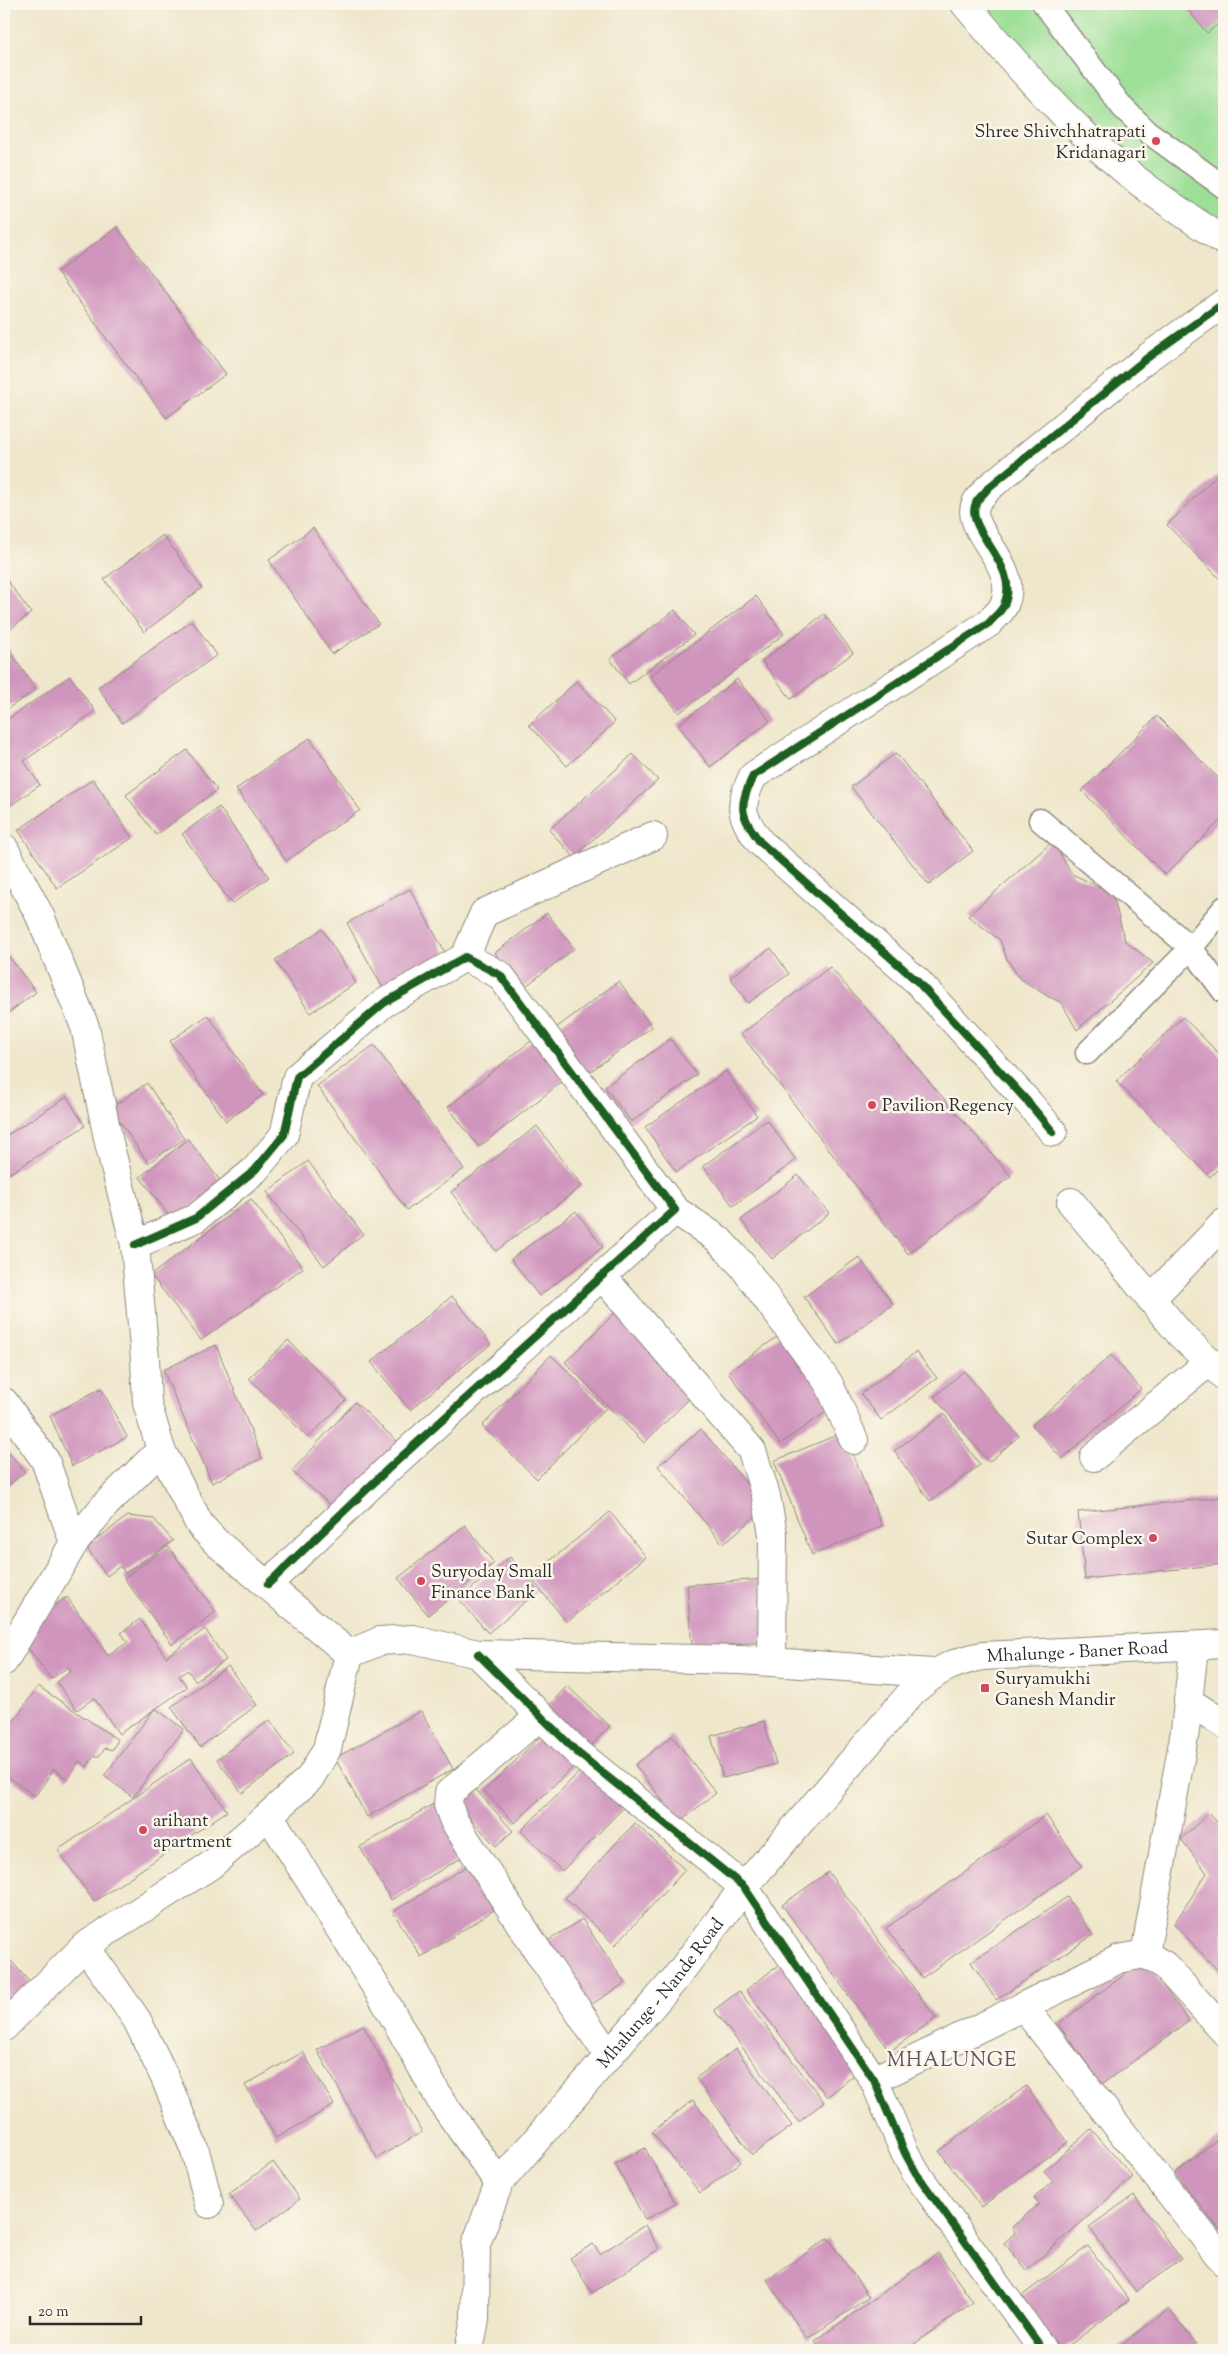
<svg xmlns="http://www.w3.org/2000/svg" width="1228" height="2354" font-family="'Sorts Mill Goudy',serif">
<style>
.green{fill:#9cdf96;stroke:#648560}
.building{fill:#d095bd}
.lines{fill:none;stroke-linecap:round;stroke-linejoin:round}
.service-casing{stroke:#8d897b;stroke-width:25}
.minor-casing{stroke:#8d897b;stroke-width:30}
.secondary-casing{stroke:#8d897b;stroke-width:30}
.service{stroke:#fff;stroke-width:22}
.minor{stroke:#fff;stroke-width:28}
.secondary{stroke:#fff;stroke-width:28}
.cycleway-casing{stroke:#fbf7ec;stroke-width:11}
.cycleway{stroke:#1b5e20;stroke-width:8}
.poi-dot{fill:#d1495b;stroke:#fbf7ec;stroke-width:2}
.labels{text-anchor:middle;stroke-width:5;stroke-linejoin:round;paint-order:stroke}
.poi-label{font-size:18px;fill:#2b2b2b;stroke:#fbf7ec;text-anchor:start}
.street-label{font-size:18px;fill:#2b2b2b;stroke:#fbf7ec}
.quarter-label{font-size:20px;letter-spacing:1px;fill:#65505e;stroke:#fbf7ec}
</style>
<rect width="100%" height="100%" fill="#fbf7ec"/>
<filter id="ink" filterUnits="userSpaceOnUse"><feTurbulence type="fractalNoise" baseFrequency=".02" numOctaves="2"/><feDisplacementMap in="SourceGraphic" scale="10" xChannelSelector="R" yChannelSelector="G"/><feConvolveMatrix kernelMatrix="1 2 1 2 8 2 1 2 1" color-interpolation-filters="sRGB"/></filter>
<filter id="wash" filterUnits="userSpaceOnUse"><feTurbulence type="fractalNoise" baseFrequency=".0096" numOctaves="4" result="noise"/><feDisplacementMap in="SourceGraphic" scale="20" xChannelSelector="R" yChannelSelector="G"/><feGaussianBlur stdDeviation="1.12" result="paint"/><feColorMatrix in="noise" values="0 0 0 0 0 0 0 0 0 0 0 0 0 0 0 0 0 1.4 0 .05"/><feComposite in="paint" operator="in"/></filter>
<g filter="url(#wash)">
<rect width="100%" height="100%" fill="#efe7cb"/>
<polygon class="green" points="981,4 1224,4 1224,248 1103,156"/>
<g id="blocks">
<g class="building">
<polygon points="1183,4 1224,4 1224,19 1207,33"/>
<polygon points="117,227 226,374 166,418 57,272"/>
<polygon points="1218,474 1224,480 1224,583 1167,525"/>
<polygon points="4,515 9,522 4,525"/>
<polygon points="313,528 379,624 332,654 269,560"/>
<polygon points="163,535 202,588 144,632 104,579"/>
<polygon points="4,576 31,613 4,634"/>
<polygon points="756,596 784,634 679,713 650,676"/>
<polygon points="675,610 694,635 629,684 610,659"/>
<polygon points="824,614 853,653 791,699 762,661"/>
<polygon points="192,621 217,655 122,723 98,687"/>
<polygon points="8,648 36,690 4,711 4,651"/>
<polygon points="70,676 95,711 24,761 40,785 4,810 4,722"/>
<polygon points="737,679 770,721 710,767 678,725"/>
<polygon points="577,681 615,722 567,766 529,725"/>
<polygon points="1157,716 1224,784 1224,817 1165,875 1082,791"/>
<polygon points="310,738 360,810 286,861 236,789"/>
<polygon points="187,750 217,790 156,835 126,795"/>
<polygon points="896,753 973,851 929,885 851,787"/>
<polygon points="633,754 658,780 574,857 549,830"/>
<polygon points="93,779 132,838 57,888 18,830"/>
<polygon points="219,807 269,877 232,904 182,834"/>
<polygon points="1053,841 1072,874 1104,889 1113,896 1125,941 1153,963 1077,1030 1061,1002 1049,997 1019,978 1007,959 1000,940 968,916"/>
<polygon points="410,889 447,956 384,990 347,923"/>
<polygon points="547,913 574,949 522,989 495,953"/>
<polygon points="322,929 356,983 310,1013 275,960"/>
<polygon points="771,948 789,974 748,1003 730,977"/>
<polygon points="4,950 36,992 4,1016"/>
<polygon points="830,967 1011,1176 908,1254 741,1034"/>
<polygon points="619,981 652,1027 584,1076 552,1031"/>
<polygon points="208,1015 263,1095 226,1121 170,1041"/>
<polygon points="1183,1017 1224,1059 1224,1163 1210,1177 1116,1081"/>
<polygon points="536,1037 568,1077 479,1147 448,1107"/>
<polygon points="670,1039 697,1075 631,1122 605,1087"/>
<polygon points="374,1045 464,1169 407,1210 317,1086"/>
<polygon points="726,1071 757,1116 676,1172 645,1127"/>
<polygon points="147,1083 184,1139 148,1163 111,1108"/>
<polygon points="67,1097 85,1126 4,1177 4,1137"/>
<polygon points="767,1120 796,1160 733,1206 703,1166"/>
<polygon points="537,1126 582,1186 496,1251 451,1192"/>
<polygon points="188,1139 222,1183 173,1221 140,1177"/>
<polygon points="308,1161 363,1234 324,1266 267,1192"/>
<polygon points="798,1175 829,1213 772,1259 741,1220"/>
<polygon points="251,1199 303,1268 201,1340 151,1275"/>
<polygon points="576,1211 603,1247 539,1296 511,1259"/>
<polygon points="859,1257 893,1304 838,1344 804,1297"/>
<polygon points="452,1296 491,1344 410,1410 371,1362"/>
<polygon points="616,1312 695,1393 644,1443 565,1362"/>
<polygon points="781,1334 833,1407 780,1444 728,1372"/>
<polygon points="288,1340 346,1400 308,1438 249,1378"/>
<polygon points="216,1345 262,1458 212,1483 163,1370"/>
<polygon points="916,1352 937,1378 881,1420 861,1394"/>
<polygon points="551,1355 606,1408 537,1479 482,1426"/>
<polygon points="1111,1355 1141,1389 1062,1459 1032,1425"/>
<polygon points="964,1371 1019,1436 989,1462 934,1397"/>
<polygon points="101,1388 127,1437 72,1466 50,1416"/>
<polygon points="355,1402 399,1443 336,1510 292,1471"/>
<polygon points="944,1414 980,1465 930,1501 894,1451"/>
<polygon points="701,1429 766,1507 723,1544 658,1466"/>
<polygon points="844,1432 882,1526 812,1555 774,1461"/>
<polygon points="4,1447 25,1472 4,1489"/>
<polygon points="1224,1497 1224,1564 1085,1579 1078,1512"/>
<polygon points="610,1512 646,1557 567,1622 530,1577"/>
<polygon points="128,1516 154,1519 173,1541 125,1573 120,1566 107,1576 86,1547"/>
<polygon points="465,1525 494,1563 428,1615 398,1578"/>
<polygon points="168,1546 216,1612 172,1644 124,1578"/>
<polygon points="510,1557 538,1591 488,1633 459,1599"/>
<polygon points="763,1579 767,1642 692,1648 687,1585"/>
<polygon points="67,1597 108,1656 128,1642 121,1633 140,1619 166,1657 205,1629 226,1660 195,1681 188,1670 179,1676 187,1687 119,1734 94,1698 77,1710 57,1682 71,1671 68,1667 51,1679 28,1648 43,1613"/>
<polygon points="228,1666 257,1705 200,1747 171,1707"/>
<polygon points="38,1686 118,1740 112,1750 105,1748 99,1756 94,1756 87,1767 79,1761 67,1779 54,1769 35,1796 4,1774 4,1735"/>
<polygon points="567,1686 610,1726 588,1749 545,1710"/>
<polygon points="155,1708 184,1729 133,1797 104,1776"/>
<polygon points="421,1711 453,1769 367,1817 335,1758"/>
<polygon points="270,1720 294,1754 242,1793 217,1759"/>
<polygon points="764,1721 776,1764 723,1778 711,1736"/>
<polygon points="542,1735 573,1767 515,1823 484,1791"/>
<polygon points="672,1736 716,1793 679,1822 635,1765"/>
<polygon points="191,1758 227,1811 94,1902 58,1850"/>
<polygon points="585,1766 625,1806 562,1871 521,1831"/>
<polygon points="468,1781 513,1831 496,1846 450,1797"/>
<polygon points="435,1803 466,1855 391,1900 360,1847"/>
<polygon points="1209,1813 1224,1830 1224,1977 1174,1924 1207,1873 1181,1839"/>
<polygon points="1046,1815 1082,1866 922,1978 886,1928"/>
<polygon points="635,1823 685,1870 615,1945 565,1898"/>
<polygon points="467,1866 494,1910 421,1957 393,1912"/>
<polygon points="828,1872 936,2018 890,2051 782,1905"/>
<polygon points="1067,1897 1093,1935 996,2000 971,1962"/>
<polygon points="582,1919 625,1983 589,2006 546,1942"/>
<polygon points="4,1953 34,1987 4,2014"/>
<polygon points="1144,1960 1189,2021 1102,2084 1058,2024"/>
<polygon points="783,1962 864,2067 827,2097 746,1990"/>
<polygon points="739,1991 824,2102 799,2122 714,2010"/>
<polygon points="363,2025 422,2132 377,2158 317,2050"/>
<polygon points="736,2049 792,2126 752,2155 696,2078"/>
<polygon points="303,2052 334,2105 276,2138 245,2085"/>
<polygon points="1026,2086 1068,2142 981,2207 939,2151"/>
<polygon points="693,2100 741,2162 700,2193 652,2132"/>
<polygon points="1091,2129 1133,2177 1027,2270 1004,2243 1015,2233 1012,2227 1039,2204 1034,2198 1053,2181 1044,2171"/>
<polygon points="1224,2134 1224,2225 1219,2229 1175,2173"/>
<polygon points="645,2148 676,2204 645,2219 615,2164"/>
<polygon points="273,2162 300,2199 256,2231 229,2194"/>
<polygon points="1134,2195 1181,2259 1136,2292 1089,2227"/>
<polygon points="645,2225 659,2249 592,2293 570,2258 593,2244 600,2254"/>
<polygon points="828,2238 869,2297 807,2339 767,2280"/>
<polygon points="1088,2246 1129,2300 1063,2350 1059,2350 1019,2298"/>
<polygon points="938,2253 973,2302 906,2350 822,2350 815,2341"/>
<polygon points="1169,2309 1201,2350 1115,2350"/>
</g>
</g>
</g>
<g filter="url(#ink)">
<use href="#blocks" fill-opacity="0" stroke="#8d897b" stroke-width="1"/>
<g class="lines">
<defs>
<g id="service">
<polyline points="1044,4 1123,108 1148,132 1224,187"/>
<polyline points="1040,820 1191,948 1224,992"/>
<polyline points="1087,1053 1191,948 1224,908"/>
</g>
<g id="minor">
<path d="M965,4C1015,64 1067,123 1128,173C1158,198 1192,219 1224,241"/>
<polyline points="4,848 40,916 85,1027 109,1143 135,1245 145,1359 147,1403 161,1450 200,1525 216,1542 349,1654"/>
<polyline points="465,957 484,913 653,836"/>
<path d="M1053,1132L1028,1102L917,981L760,842C740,814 738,808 753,776L989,623C993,618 1001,612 1004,605C1022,565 963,530 976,503C978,498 985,493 988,488L1147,358L1224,303"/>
<polyline points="1071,1202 1180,1334 1224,1376"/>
<polyline points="675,1210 718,1239 742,1265 829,1384 854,1440"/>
<polyline points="135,1245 196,1218 255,1170 284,1135 297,1077 384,1003 465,957 500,975 675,1210 388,1469 268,1584"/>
<polyline points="602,1276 752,1451 766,1496 773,1534 772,1662"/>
<polyline points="1151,1299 1224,1223"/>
<polyline points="4,1402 45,1460 74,1543"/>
<polyline points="1094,1457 1209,1362"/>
<polyline points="349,1654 327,1749 310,1778 269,1815 386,2003 441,2101 499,2183"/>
<polyline points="349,1654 380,1641 413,1639 478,1654 740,1660 933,1673"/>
<polyline points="478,1654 578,1753 744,1887 874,2080 905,2153 916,2173 1043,2350"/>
<polyline points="4,1661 74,1543 106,1504 161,1450"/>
<polyline points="1188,1701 1224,1724"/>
<polyline points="540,1716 449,1793 448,1805 454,1821 545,1962 609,2056"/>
<polyline points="85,1946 211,1865 269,1815"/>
<polyline points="1145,1954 1185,1731 1194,1647"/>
<polyline points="1023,2006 1224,2262"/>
<polyline points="4,2027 85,1946 137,2020 165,2078 195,2151 209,2204"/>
<polyline points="874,2080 1119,1959 1145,1954 1164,1965 1224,2031"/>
</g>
<g id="secondary">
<path id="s1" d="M469,2350L475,2320L476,2244L499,2183L675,1979L744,1887L911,1693C936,1671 949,1663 982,1656L1224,1644"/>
</g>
</defs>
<use href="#service" class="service-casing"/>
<use href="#minor" class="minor-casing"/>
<use href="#secondary" class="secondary-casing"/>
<use href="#service" class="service"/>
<use href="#minor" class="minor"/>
<use href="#secondary" class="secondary"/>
<defs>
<g id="cycleway">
<path d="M1053,1132L1028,1102L917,981L760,842C740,814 738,808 753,776L989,623C993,618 1001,612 1004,605C1022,565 963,530 976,503C978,498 985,493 988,488L1147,358L1224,303"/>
<polyline points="135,1245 196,1218 255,1170 284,1135 297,1077 384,1003 465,957 500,975 675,1210 388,1469 268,1584"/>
<polyline points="478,1654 578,1753 744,1887 874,2080 905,2153 916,2173 1043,2350"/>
</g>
</defs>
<use href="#cycleway" class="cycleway-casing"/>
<use href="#cycleway" class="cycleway"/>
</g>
</g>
<g class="poi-dot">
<circle cx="1156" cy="141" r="5"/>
<circle cx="872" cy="1105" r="5"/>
<circle cx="1153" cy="1538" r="5"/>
<circle cx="421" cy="1581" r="5"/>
<rect x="980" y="1683" width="10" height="10" rx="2.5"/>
<circle cx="143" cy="1830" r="5"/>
</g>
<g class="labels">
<g class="poi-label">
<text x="1146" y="137" text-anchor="end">Shree Shivchhatrapati<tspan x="1146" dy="21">Kridanagari</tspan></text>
<text x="882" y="1111">Pavilion Regency</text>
<text x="1143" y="1544" text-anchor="end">Sutar Complex</text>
<text x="431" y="1577">Suryoday Small<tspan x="431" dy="21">Finance Bank</tspan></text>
<text x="995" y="1684">Suryamukhi<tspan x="995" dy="21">Ganesh Mandir</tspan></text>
<text x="153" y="1826">arihant<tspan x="153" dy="21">apartment</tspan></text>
</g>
<g class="street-label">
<text dy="6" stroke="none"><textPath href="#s1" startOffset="989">Mhalunge - Baner Road</textPath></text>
<text dy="6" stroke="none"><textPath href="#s1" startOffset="421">Mhalunge - Nande Road</textPath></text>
</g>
<g class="quarter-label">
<text x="952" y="2066">MHALUNGE</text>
</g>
</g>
<rect width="1228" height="2354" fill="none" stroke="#fbf7ec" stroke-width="20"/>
<path d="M30 2316v8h111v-8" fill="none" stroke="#2b2b2b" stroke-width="2.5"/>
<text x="38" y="2316" font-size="15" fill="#2b2b2b" stroke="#fbf7ec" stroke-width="4" paint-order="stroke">20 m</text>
</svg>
